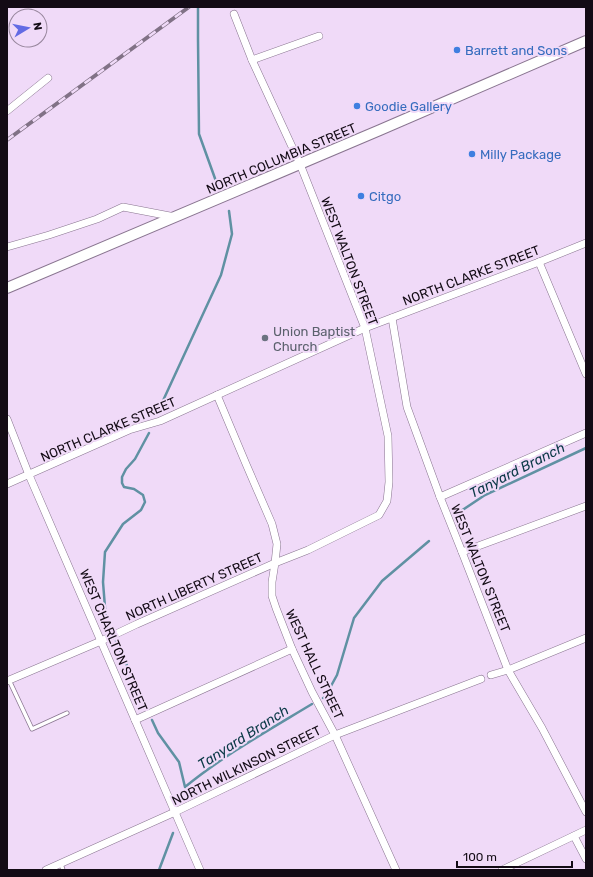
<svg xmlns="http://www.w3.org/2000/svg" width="593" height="877" font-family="Rubik,sans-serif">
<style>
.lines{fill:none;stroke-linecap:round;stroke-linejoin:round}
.stream{stroke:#6091a3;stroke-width:2.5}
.lane-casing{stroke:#897590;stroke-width:5}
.street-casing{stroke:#897590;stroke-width:8}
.primary-casing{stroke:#897590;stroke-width:12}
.lane{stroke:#fff;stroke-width:3.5}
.street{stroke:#fff;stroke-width:7}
.primary{stroke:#fff;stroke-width:10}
.rail-casing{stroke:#817286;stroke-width:4}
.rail{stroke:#f0daf8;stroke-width:2.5;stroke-dasharray:8;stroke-linecap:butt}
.shop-dot{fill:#3f7fe0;stroke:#f0daf8;stroke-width:1.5}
.worship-dot{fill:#6b7280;stroke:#f0daf8;stroke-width:1.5}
.labels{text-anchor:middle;stroke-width:4;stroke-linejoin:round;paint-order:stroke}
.shop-label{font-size:13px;fill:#366cbe;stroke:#f0daf8;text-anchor:start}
.street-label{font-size:13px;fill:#130b15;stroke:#f0daf8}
.worship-label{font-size:13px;fill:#5b616d;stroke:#f0daf8;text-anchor:start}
.water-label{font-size:14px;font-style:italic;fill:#0a3846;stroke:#f0daf8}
</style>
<rect width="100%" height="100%" fill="#f0daf8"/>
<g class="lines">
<g class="stream">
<polyline points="198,7 198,39 199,134 217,184"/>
<polyline points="161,405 221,275 232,234 229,211"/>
<polyline points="458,513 485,495 586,448"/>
<polyline points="111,630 106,620 103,582 105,552 123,524 141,510 145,502 143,495 134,489 124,487 122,483 122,477 126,469 135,459 149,433"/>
<polyline points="116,641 146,708"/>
<polyline points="323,698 325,697 337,675 354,618 382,581 429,541"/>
<path d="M152,720L158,733L179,762L185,787C224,755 269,730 312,704"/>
<polyline points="159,870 173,833"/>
</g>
<defs>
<g id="lane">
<polyline points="9,680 32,729 67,713"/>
<polyline points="61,864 63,870"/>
</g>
<g id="street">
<polyline points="252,60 319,36"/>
<polyline points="7,111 48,78"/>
<polyline points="7,247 49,235 97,219 123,207 175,217"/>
<polyline points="539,262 586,374"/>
<polyline points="392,318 407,407 440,497 462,552 508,670 542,728 586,812"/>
<polyline points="217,395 246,464 272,524 277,544 275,563 272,582 272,596 276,608 292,649 312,692 335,735 396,870"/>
<polyline points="7,419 29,475 200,870"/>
<polyline points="7,484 129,430 160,421 365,328 539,262 586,243"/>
<polyline points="440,497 586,433"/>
<polyline points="462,552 586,506"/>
<polyline points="491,675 508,670 586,638"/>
<polyline points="7,681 101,641 137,624 275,563 308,550 379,515 387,501 389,482 388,436 365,328 300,164 252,60 234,14"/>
<polyline points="135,720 292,649"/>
<polyline points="574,836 586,859"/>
<polyline points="46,870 175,812 335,735 481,679"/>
<polyline points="502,870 586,830"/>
</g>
<polyline id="primary" points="7,288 380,130 586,41"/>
</defs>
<use href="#lane" class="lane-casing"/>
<use href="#street" class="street-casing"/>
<use href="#primary" class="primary-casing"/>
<use href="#lane" class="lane"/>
<use href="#street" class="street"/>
<use href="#primary" class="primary"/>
<defs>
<polyline id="rail" points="7,140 189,7"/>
</defs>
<use href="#rail" class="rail-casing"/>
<use href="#rail" class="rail"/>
</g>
<g class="shop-dot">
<circle cx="457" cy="50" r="4"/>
<circle cx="357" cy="106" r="4"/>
<circle cx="472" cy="154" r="4"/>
<circle cx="361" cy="196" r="4"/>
</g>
<circle class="worship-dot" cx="265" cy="338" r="4"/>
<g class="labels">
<g class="shop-label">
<text x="465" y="55">Barrett and Sons</text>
<text x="365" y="111">Goodie Gallery</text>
<text x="480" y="159">Milly Package</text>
<text x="369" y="201">Citgo</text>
</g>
<g class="street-label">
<text transform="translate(281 158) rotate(-23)" y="5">NORTH COLUMBIA STREET</text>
<text transform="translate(350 261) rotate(69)" y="5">WEST WALTON STREET</text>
<text transform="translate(471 275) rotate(-21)" y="5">NORTH CLARKE STREET</text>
<text transform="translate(108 429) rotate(-23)" y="5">NORTH CLARKE STREET</text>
<text transform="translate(481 568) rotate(68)" y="5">WEST WALTON STREET</text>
<text transform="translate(194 586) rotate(-24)" y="5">NORTH LIBERTY STREET</text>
<text transform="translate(114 640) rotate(67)" y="5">WEST CHARLTON STREET</text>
<text transform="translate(315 664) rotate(65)" y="5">WEST HALL STREET</text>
<text transform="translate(246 765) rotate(-26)" y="5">NORTH WILKINSON STREET</text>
</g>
<g class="worship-label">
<text x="273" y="336">Union Baptist<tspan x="273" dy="15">Church</tspan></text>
</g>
<g class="water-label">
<text transform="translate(517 470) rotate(-27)" y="5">Tanyard Branch</text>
<text transform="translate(243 737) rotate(-33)" y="5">Tanyard Branch</text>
</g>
</g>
<rect width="593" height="877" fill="none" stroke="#130b15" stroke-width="16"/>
<g transform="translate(28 28) rotate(80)"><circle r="19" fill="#f0daf8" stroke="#98879d"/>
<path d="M0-3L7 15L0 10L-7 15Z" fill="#636be4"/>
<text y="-6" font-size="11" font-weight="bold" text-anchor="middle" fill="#130b15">N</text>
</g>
<path d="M457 861v6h115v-6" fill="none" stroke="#130b15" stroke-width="2"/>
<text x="463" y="861" font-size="12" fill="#130b15" stroke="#f0daf8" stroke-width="3" paint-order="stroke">100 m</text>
</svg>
